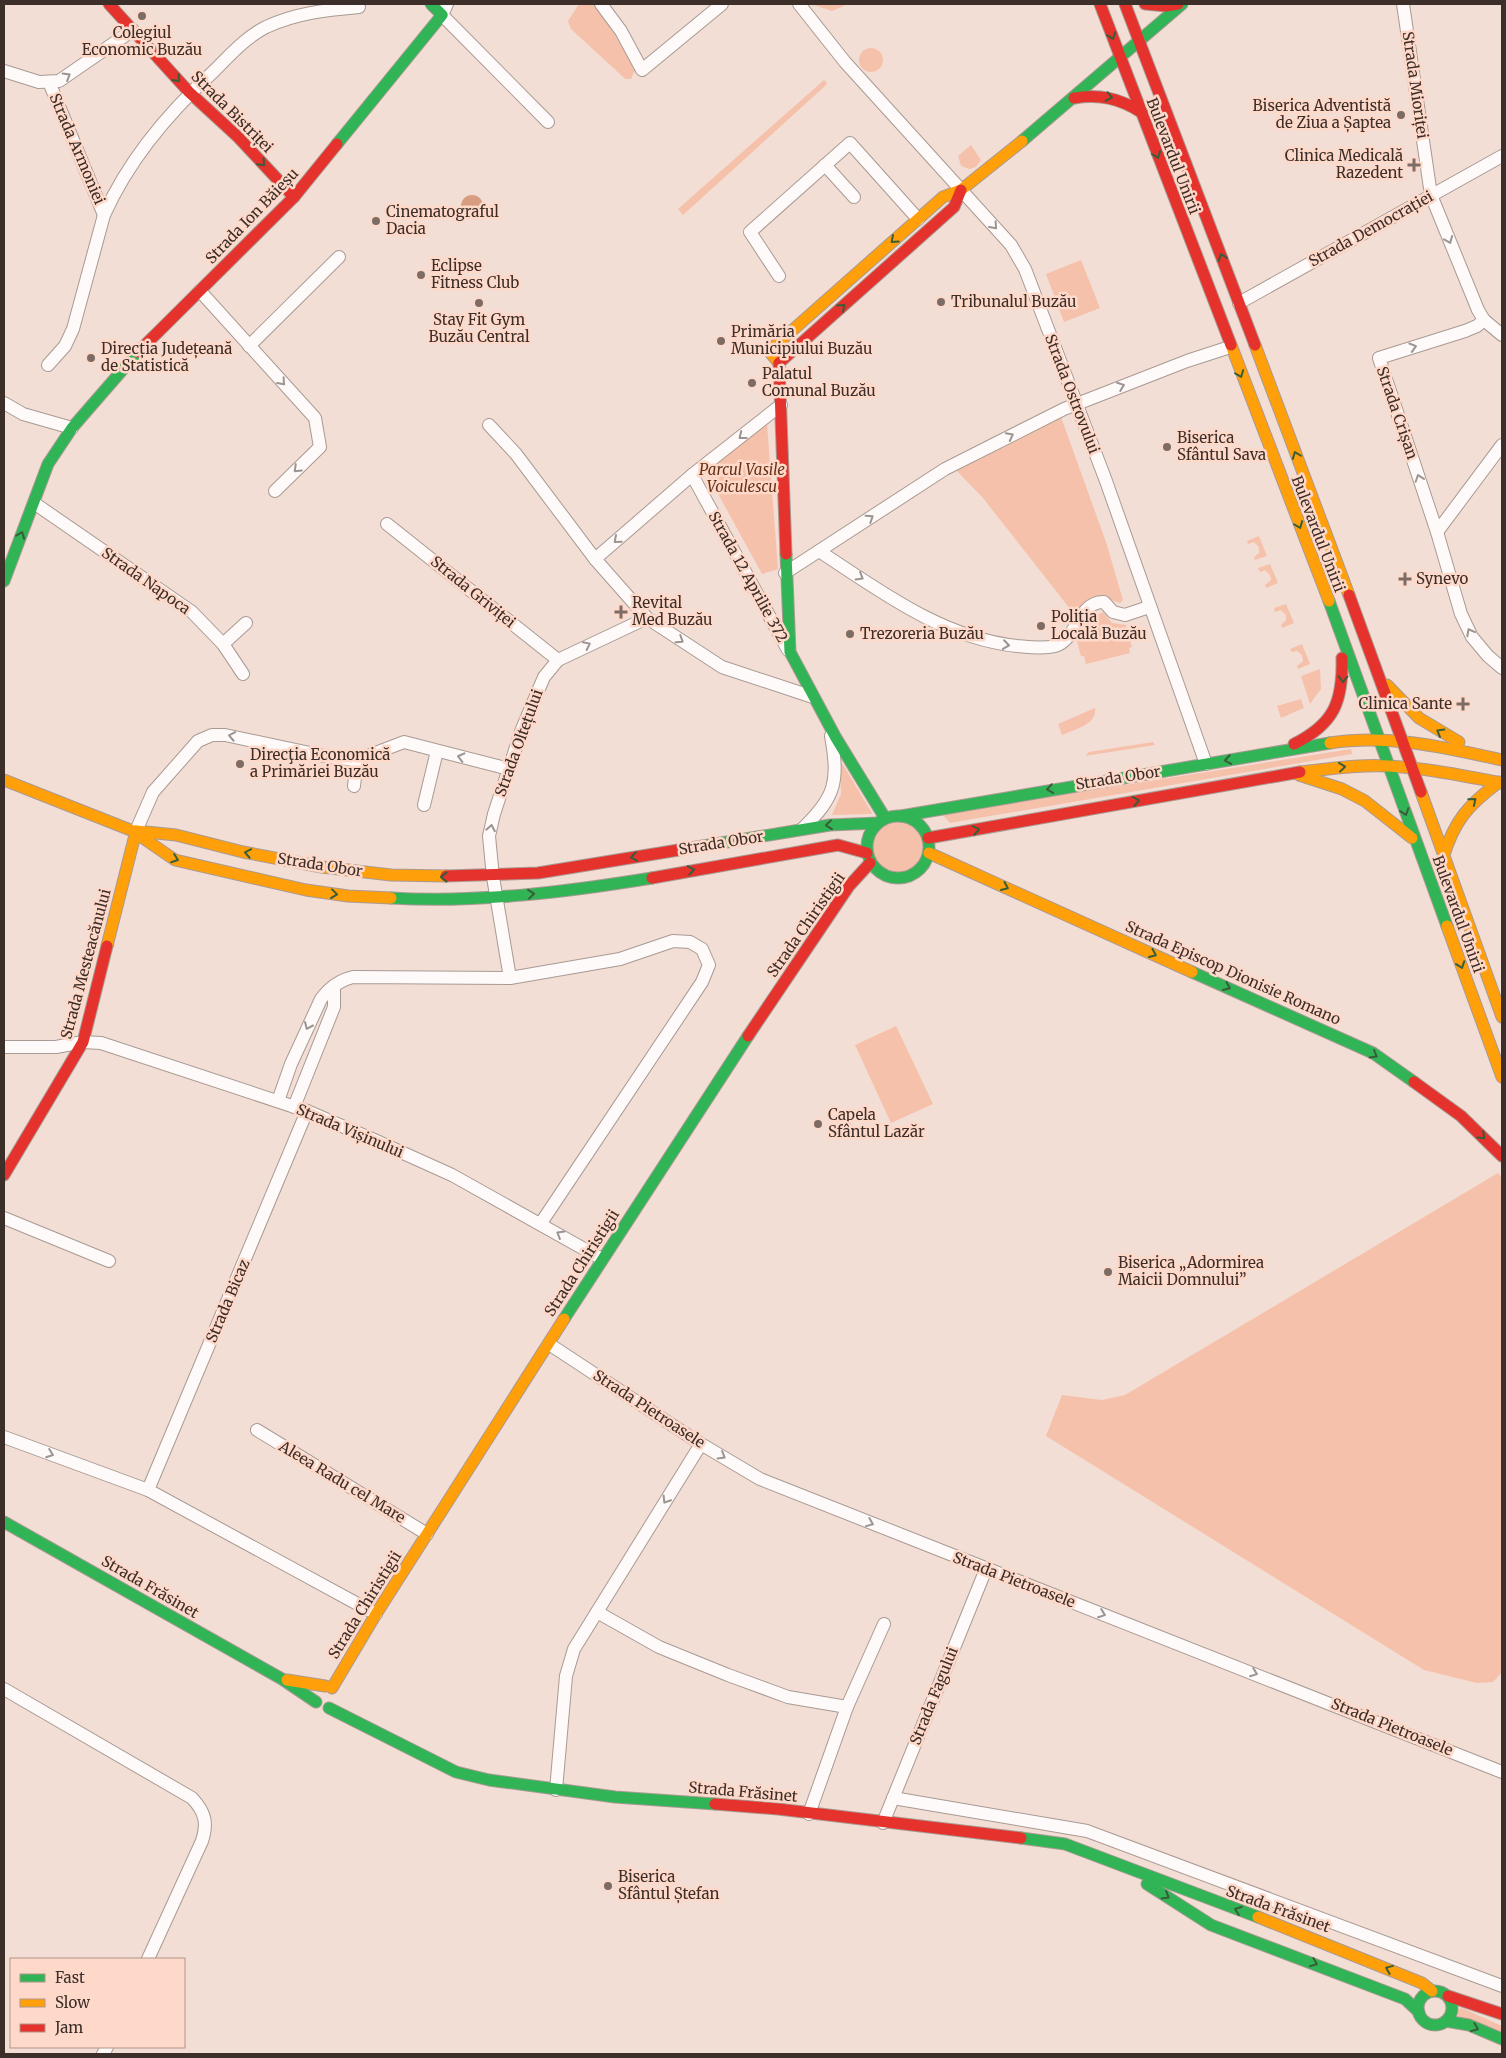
<svg xmlns="http://www.w3.org/2000/svg" width="1506" height="2058" font-family="Merriweather,serif">
<style>
.green{fill:#f6c1aa}
.water{fill:#d89c80}
.lines{fill:none;stroke-linecap:round;stroke-linejoin:round}
.street-casing{stroke:#a99a93;stroke-width:14}
.fast-casing{stroke:#a99a93;stroke-width:13}
.slow-casing{stroke:#a99a93;stroke-width:13}
.jam-casing{stroke:#a99a93;stroke-width:13}
.street{stroke:#fdfaf9;stroke-width:12}
.fast{stroke:#30b455;stroke-width:11}
.slow{stroke:#ff9f0a;stroke-width:11}
.jam{stroke:#e5322d;stroke-width:11}
.oneway{stroke:#385d38}
.oneway2{stroke:#9c9490}
.poi-dot{fill:#7c6c65;stroke:#fed9c9;stroke-width:2}
.labels{text-anchor:middle;stroke-width:5;stroke-linejoin:round;paint-order:stroke}
.poi-label{font-size:15px;fill:#3c2e28;stroke:#fed9c9;text-anchor:start}
.street-label{font-size:15px;fill:#3c2e28;stroke:#fed9c9}
.park-label{font-size:15px;font-style:italic;fill:#663218;stroke:#fed9c9}
</style>
<rect width="100%" height="100%" fill="#f2ded5"/>
<g class="green">
<polygon points="579,4 595,4 636,68 631,79 625,79 621,75 571,29 568,21"/>
<polygon points="811,4 848,4 832,11"/>
<circle cx="871" cy="60" r="12"/>
<polygon points="824,80 827,83 825,86 683,215 678,209"/>
<polygon points="971,145 981,160 976,167 969,169 961,166 958,156"/>
<polygon points="1081,260 1100,308 1064,322 1046,274"/>
<polygon points="1061,417 1106,542 1123,600 1120,603 1099,596 1088,599 1074,614 983,498 956,470"/>
<polygon points="767,424 778,569 762,574 705,470"/>
<polygon points="1259,536 1267,556 1255,560 1254,557 1259,553 1259,547 1254,542 1248,544 1247,541"/>
<polygon points="1270,564 1278,583 1266,588 1265,585 1271,580 1270,575 1265,570 1260,572 1258,568"/>
<polygon points="1286,604 1294,623 1282,628 1281,625 1286,620 1286,615 1281,610 1275,612 1274,608"/>
<polygon points="1103,612 1112,623 1126,625 1132,647 1129,648 1130,653 1086,664 1084,656 1081,656 1077,641 1089,619"/>
<polygon points="1302,644 1310,664 1298,669 1297,666 1303,661 1302,655 1297,651 1292,652 1290,649"/>
<polygon points="1320,669 1321,689 1310,704 1301,676"/>
<polygon points="1301,699 1304,708 1281,718 1277,706"/>
<path d="M1095,708C1097,725 1075,729 1062,735L1058,724Z"/>
<polygon points="1153,742 1155,745 1085,756 1089,752"/>
<polygon points="1351,749 1352,754 950,823 942,814"/>
<polygon points="842,763 872,813 871,814 832,815 841,794 840,764"/>
<circle cx="897" cy="848" r="26"/>
<polygon points="896,1026 933,1104 891,1123 855,1045"/>
<polygon points="1498,1173 1502,1178 1502,1672 1493,1682 1477,1683 1424,1670 1046,1436 1062,1395 1102,1400 1125,1395"/>
<polygon points="1462,2008 1502,2026 1502,2035 1458,2016 1458,2009"/>
</g>
<circle class="water" cx="472" cy="206" r="11"/>
<g class="lines">
<defs>
<g id="street">
<polyline points="447,4 442,15 548,122"/>
<polyline points="601,4 621,31 642,70 722,4"/>
<polyline points="799,4 845,62 1011,245 1025,269 1106,481 1206,764"/>
<polyline points="1403,4 1431,195 1478,310 1484,320 1502,335"/>
<polyline points="4,71 39,82 59,81 133,30"/>
<polyline points="49,82 104,215"/>
<polyline points="825,165 854,197"/>
<polyline points="779,276 750,232 850,143 918,219"/>
<polyline points="200,291 315,418 320,447 275,491"/>
<polyline points="1239,303 1502,156"/>
<polyline points="1484,320 1477,326 1465,331 1379,358 1437,532 1461,614 1472,637 1488,656 1502,668"/>
<polyline points="249,346 339,257"/>
<path d="M48,365L65,346L73,329L104,215C129,159 169,112 214,71C230,55 246,37 266,27C296,13 326,10 359,7"/>
<polyline points="4,403 23,414 72,428"/>
<polyline points="489,425 516,454 595,559 647,618 722,667 813,697"/>
<polyline points="692,475 788,650"/>
<polyline points="34,503 192,612 223,644 243,674"/>
<polyline points="387,524 558,660"/>
<polyline points="1437,532 1502,445"/>
<path d="M819,551C880,591 942,638 1017,646C1029,647 1042,649 1055,646C1077,640 1078,601 1104,602L1113,612L1125,615L1149,607"/>
<polyline points="595,559 692,475 781,405"/>
<polyline points="785,573 945,469 1064,409 1187,361 1230,347"/>
<polyline points="223,644 246,623"/>
<polyline points="354,786 357,760"/>
<polyline points="424,805 437,751"/>
<path d="M802,829C836,797 839,781 831,736"/>
<polyline points="136,831 153,792 198,741 212,735 225,735 329,757 357,760 404,742 509,769"/>
<polyline points="510,978 493,877 489,836 494,814 522,729 544,677 558,660 647,618"/>
<polyline points="4,1047 56,1047 83,1042 101,1043 307,1111 372,1139 452,1175 602,1259"/>
<path d="M278,1101L291,1064L321,999C329,988 340,980 353,977L510,978L620,959L673,941L690,942L702,949L709,965L702,982L541,1223"/>
<polyline points="294,1107 334,1007 334,986"/>
<polyline points="4,1218 109,1261"/>
<polyline points="549,1344 701,1444 760,1479 1502,1772"/>
<polyline points="257,1430 427,1534"/>
<polyline points="4,1437 148,1490 376,1614"/>
<polyline points="148,1490 307,1111"/>
<polyline points="597,1612 659,1647 728,1675 788,1697 847,1707"/>
<path d="M4,1689L192,1798C205,1812 208,1823 202,1841L148,1959"/>
<polyline points="556,1790 566,1676 574,1649 701,1444"/>
<polyline points="893,1798 1087,1831 1502,1986"/>
<polyline points="809,1814 847,1707 884,1624"/>
<polyline points="883,1823 986,1569"/>
<polyline points="103,2054 107,2047"/>
</g>
<g id="fast">
<polyline points="1022,141 1182,4"/>
<polyline points="337,144 442,15 431,4"/>
<polyline points="786,554 790,652 836,738 885,818"/>
<polyline points="4,581 48,464 72,428 138,352"/>
<polyline points="1329,601 1447,926"/>
<circle cx="898" cy="847" r="31"/>
<polyline points="901,816 1330,743"/>
<polyline points="703,846 830,825 878,823"/>
<path d="M391,898C478,903 566,892 652,878"/>
<polyline points="1192,972 1373,1053 1414,1082"/>
<polyline points="564,1319 748,1036"/>
<polyline points="4,1522 282,1679 316,1702"/>
<polyline points="329,1708 456,1772 489,1780 615,1797 715,1804"/>
<polyline points="1021,1838 1065,1844 1258,1917"/>
<polyline points="1147,1884 1211,1925 1405,1999 1419,2012"/>
<circle cx="1435" cy="2008" r="17"/>
<polyline points="1446,2021 1469,2025 1502,2039"/>
</g>
<g id="slow">
<polyline points="1231,345 1329,601"/>
<polyline points="1255,345 1349,595"/>
<polyline points="779,363 769,351 943,197 961,190 1022,141"/>
<polyline points="1387,685 1419,718 1459,742"/>
<path d="M1330,743C1389,734 1444,747 1502,760"/>
<path d="M1300,772C1330,769 1359,764 1388,766C1427,768 1464,776 1502,783"/>
<polyline points="1299,775 1342,789 1365,801 1412,838"/>
<polyline points="4,780 133,831 175,860 306,890 348,896 391,898"/>
<polyline points="1421,792 1502,1017"/>
<polyline points="136,831 176,835 243,852 322,867 391,875 446,876"/>
<polyline points="929,853 1192,972"/>
<path d="M1443,858C1454,821 1468,805 1499,782"/>
<polyline points="1447,926 1502,1077"/>
<polyline points="107,946 136,831"/>
<polyline points="287,1680 325,1686"/>
<polyline points="332,1688 376,1614 564,1319"/>
<polyline points="1258,1917 1422,1983 1432,1991"/>
</g>
<g id="jam">
<polyline points="109,4 189,92 238,137 294,197"/>
<polyline points="1100,4 1231,345"/>
<polyline points="1125,4 1255,345"/>
<polyline points="1145,4 1166,6 1178,4"/>
<path d="M1074,98C1099,94 1119,98 1141,112"/>
<polyline points="138,352 294,197 337,144"/>
<polyline points="779,363 786,554"/>
<polyline points="779,363 954,207 961,190"/>
<polyline points="1349,595 1421,792"/>
<path d="M1294,744C1334,724 1343,702 1342,658"/>
<polyline points="928,838 1300,772"/>
<polyline points="446,876 538,873 703,846"/>
<polyline points="652,878 838,845 867,853"/>
<polyline points="748,1036 849,886 870,863"/>
<polyline points="1414,1082 1461,1116 1502,1156"/>
<polyline points="4,1175 83,1042 107,946"/>
<polyline points="715,1804 778,1809 1021,1838"/>
<polyline points="1448,1996 1502,2014"/>
</g>
</defs>
<use href="#street" class="street-casing"/>
<use href="#fast" class="fast-casing"/>
<use href="#slow" class="slow-casing"/>
<use href="#jam" class="jam-casing"/>
<use href="#street" class="street"/>
<use href="#fast" class="fast"/>
<use href="#slow" class="slow"/>
<use href="#jam" class="jam"/>
</g>
<defs><path id="oneway-chevron" d="M-2-3.5L2.5 0L-2 3.5" fill="none" stroke-width="1.6" stroke-linecap="round" stroke-linejoin="round" transform="scale(1.25)"/></defs>
<g class="oneway">
<use href="#oneway-chevron" transform="translate(1112 36) rotate(70)"/>
<use href="#oneway-chevron" transform="translate(177 79) rotate(48)"/>
<use href="#oneway-chevron" transform="translate(1109 97) rotate(12)"/>
<use href="#oneway-chevron" transform="translate(1157 155) rotate(69)"/>
<use href="#oneway-chevron" transform="translate(262 163) rotate(47)"/>
<use href="#oneway-chevron" transform="translate(894 240) rotate(138)"/>
<use href="#oneway-chevron" transform="translate(1222 257) rotate(-111)"/>
<use href="#oneway-chevron" transform="translate(842 307) rotate(-42)"/>
<use href="#oneway-chevron" transform="translate(1240 374) rotate(69)"/>
<use href="#oneway-chevron" transform="translate(1296 455) rotate(-111)"/>
<use href="#oneway-chevron" transform="translate(1299 525) rotate(69)"/>
<use href="#oneway-chevron" transform="translate(21 535) rotate(-69)"/>
<use href="#oneway-chevron" transform="translate(1343 679) rotate(91)"/>
<use href="#oneway-chevron" transform="translate(1440 732) rotate(-150)"/>
<use href="#oneway-chevron" transform="translate(1228 760) rotate(170)"/>
<use href="#oneway-chevron" transform="translate(1342 767) rotate(-6)"/>
<use href="#oneway-chevron" transform="translate(1050 789) rotate(171)"/>
<use href="#oneway-chevron" transform="translate(1136 801) rotate(-10)"/>
<use href="#oneway-chevron" transform="translate(1473 801) rotate(-40)"/>
<use href="#oneway-chevron" transform="translate(1405 812) rotate(71)"/>
<use href="#oneway-chevron" transform="translate(829 825) rotate(174)"/>
<use href="#oneway-chevron" transform="translate(976 830) rotate(-10)"/>
<use href="#oneway-chevron" transform="translate(248 853) rotate(-169)"/>
<use href="#oneway-chevron" transform="translate(634 857) rotate(171)"/>
<use href="#oneway-chevron" transform="translate(175 859) rotate(20)"/>
<use href="#oneway-chevron" transform="translate(691 870) rotate(-9)"/>
<use href="#oneway-chevron" transform="translate(444 877) rotate(-179)"/>
<use href="#oneway-chevron" transform="translate(1005 887) rotate(24)"/>
<use href="#oneway-chevron" transform="translate(334 894) rotate(7)"/>
<use href="#oneway-chevron" transform="translate(531 894) rotate(-6)"/>
<use href="#oneway-chevron" transform="translate(1153 954) rotate(24)"/>
<use href="#oneway-chevron" transform="translate(1461 965) rotate(70)"/>
<use href="#oneway-chevron" transform="translate(1227 987) rotate(24)"/>
<use href="#oneway-chevron" transform="translate(1374 1055) rotate(30)"/>
<use href="#oneway-chevron" transform="translate(1482 1136) rotate(44)"/>
<use href="#oneway-chevron" transform="translate(1166 1896) rotate(31)"/>
<use href="#oneway-chevron" transform="translate(1238 1910) rotate(-160)"/>
<use href="#oneway-chevron" transform="translate(1314 1963) rotate(22)"/>
<use href="#oneway-chevron" transform="translate(1389 1969) rotate(-158)"/>
<use href="#oneway-chevron" transform="translate(1475 2028) rotate(22)"/>
</g>
<g class="oneway2">
<use href="#oneway-chevron" transform="translate(67 76) rotate(-31)"/>
<use href="#oneway-chevron" transform="translate(994 226) rotate(48)"/>
<use href="#oneway-chevron" transform="translate(1449 240) rotate(68)"/>
<use href="#oneway-chevron" transform="translate(1413 347) rotate(-17)"/>
<use href="#oneway-chevron" transform="translate(282 382) rotate(48)"/>
<use href="#oneway-chevron" transform="translate(1121 386) rotate(-21)"/>
<use href="#oneway-chevron" transform="translate(742 436) rotate(142)"/>
<use href="#oneway-chevron" transform="translate(1010 436) rotate(-27)"/>
<use href="#oneway-chevron" transform="translate(297 469) rotate(136)"/>
<use href="#oneway-chevron" transform="translate(1419 478) rotate(-109)"/>
<use href="#oneway-chevron" transform="translate(870 518) rotate(-33)"/>
<use href="#oneway-chevron" transform="translate(617 540) rotate(139)"/>
<use href="#oneway-chevron" transform="translate(860 577) rotate(31)"/>
<use href="#oneway-chevron" transform="translate(1470 632) rotate(-118)"/>
<use href="#oneway-chevron" transform="translate(680 640) rotate(33)"/>
<use href="#oneway-chevron" transform="translate(587 645) rotate(-26)"/>
<use href="#oneway-chevron" transform="translate(1006 645) rotate(8)"/>
<use href="#oneway-chevron" transform="translate(232 736) rotate(-169)"/>
<use href="#oneway-chevron" transform="translate(461 757) rotate(-166)"/>
<use href="#oneway-chevron" transform="translate(491 828) rotate(-80)"/>
<use href="#oneway-chevron" transform="translate(308 1026) rotate(114)"/>
<use href="#oneway-chevron" transform="translate(560 1234) rotate(-149)"/>
<use href="#oneway-chevron" transform="translate(50 1454) rotate(20)"/>
<use href="#oneway-chevron" transform="translate(722 1456) rotate(31)"/>
<use href="#oneway-chevron" transform="translate(666 1500) rotate(122)"/>
<use href="#oneway-chevron" transform="translate(870 1523) rotate(22)"/>
<use href="#oneway-chevron" transform="translate(1102 1614) rotate(21)"/>
<use href="#oneway-chevron" transform="translate(1254 1673) rotate(21)"/>
</g>
<g class="poi-dot">
<circle cx="142" cy="16" r="5"/>
<circle cx="1401" cy="115" r="5"/>
<path d="M1411.5 157.5h5v5h5v5h-5v5h-5v-5h-5v-5h5z"/>
<circle cx="376" cy="221" r="5"/>
<circle cx="421" cy="275" r="5"/>
<circle cx="941" cy="302" r="5"/>
<circle cx="479" cy="303" r="5"/>
<circle cx="721" cy="341" r="5"/>
<circle cx="91" cy="358" r="5"/>
<circle cx="752" cy="383" r="5"/>
<circle cx="1167" cy="447" r="5"/>
<path d="M1402.5 571.5h5v5h5v5h-5v5h-5v-5h-5v-5h5z"/>
<path d="M618.5 604.5h5v5h5v5h-5v5h-5v-5h-5v-5h5z"/>
<circle cx="1041" cy="626" r="5"/>
<circle cx="850" cy="634" r="5"/>
<path d="M1460.5 696.5h5v5h5v5h-5v5h-5v-5h-5v-5h5z"/>
<circle cx="240" cy="764" r="5"/>
<circle cx="818" cy="1124" r="5"/>
<circle cx="1108" cy="1272" r="5"/>
<circle cx="608" cy="1886" r="5"/>
</g>
<g class="labels">
<g class="poi-label">
<text x="142" y="38" text-anchor="middle">Colegiul<tspan x="142" dy="17">Economic Buzău</tspan></text>
<text x="1391" y="111" text-anchor="end">Biserica Adventistă<tspan x="1391" dy="17">de Ziua a Șaptea</tspan></text>
<text x="1403" y="161" text-anchor="end">Clinica Medicală<tspan x="1403" dy="17">Razedent</tspan></text>
<text x="386" y="217">Cinematograful<tspan x="386" dy="17">Dacia</tspan></text>
<text x="431" y="271">Eclipse<tspan x="431" dy="17">Fitness Club</tspan></text>
<text x="951" y="307">Tribunalul Buzău</text>
<text x="479" y="325" text-anchor="middle">Stay Fit Gym<tspan x="479" dy="17">Buzău Central</tspan></text>
<text x="731" y="337">Primăria<tspan x="731" dy="17">Municipiului Buzău</tspan></text>
<text x="101" y="354">Direcția Județeană<tspan x="101" dy="17">de Statistică</tspan></text>
<text x="762" y="379">Palatul<tspan x="762" dy="17">Comunal Buzău</tspan></text>
<text x="1177" y="443">Biserica<tspan x="1177" dy="17">Sfântul Sava</tspan></text>
<text x="1416" y="584">Synevo</text>
<text x="632" y="608">Revital<tspan x="632" dy="17">Med Buzău</tspan></text>
<text x="1051" y="622">Poliția<tspan x="1051" dy="17">Locală Buzău</tspan></text>
<text x="860" y="639">Trezoreria Buzău</text>
<text x="1452" y="709" text-anchor="end">Clinica Sante</text>
<text x="250" y="760">Direcţia Economică<tspan x="250" dy="17">a Primăriei Buzău</tspan></text>
<text x="828" y="1120">Capela<tspan x="828" dy="17">Sfântul Lazăr</tspan></text>
<text x="1118" y="1268">Biserica „Adormirea<tspan x="1118" dy="17">Maicii Domnului”</tspan></text>
<text x="618" y="1882">Biserica<tspan x="618" dy="17">Sfântul Ștefan</tspan></text>
</g>
<g class="street-label">
<text transform="translate(1415 85) rotate(82)" y="5">Strada Mioriței</text>
<text transform="translate(232 112) rotate(45)" y="5">Strada Bistriței</text>
<text transform="translate(77 149) rotate(67)" y="5">Strada Armoniei</text>
<text transform="translate(1173 156) rotate(69)" y="5">Bulevardul Unirii</text>
<text transform="translate(252 216) rotate(-46)" y="5">Strada Ion Băieșu</text>
<text transform="translate(1371 229) rotate(-29)" y="5">Strada Democrației</text>
<text transform="translate(1072 394) rotate(69)" y="5">Strada Ostrovului</text>
<text transform="translate(1397 413) rotate(71)" y="5">Strada Crișan</text>
<text transform="translate(1318 534) rotate(69)" y="5">Bulevardul Unirii</text>
<text transform="translate(748 577) rotate(61)" y="5">Strada 12 Aprilie 372</text>
<text transform="translate(146 581) rotate(35)" y="5">Strada Napoca</text>
<text transform="translate(473 592) rotate(39)" y="5">Strada Griviței</text>
<text transform="translate(519 743) rotate(-70)" y="5">Strada Oltețului</text>
<text transform="translate(1118 778) rotate(-9)" y="5">Strada Obor</text>
<text transform="translate(721 843) rotate(-9)" y="5">Strada Obor</text>
<text transform="translate(320 865) rotate(9)" y="5">Strada Obor</text>
<text transform="translate(1458 914) rotate(70)" y="5">Bulevardul Unirii</text>
<text transform="translate(806 925) rotate(-55)" y="5">Strada Chiristigii</text>
<text transform="translate(86 964) rotate(-75)" y="5">Strada Mesteacănului</text>
<text transform="translate(1233 973) rotate(24)" y="5">Strada Episcop Dionisie Romano</text>
<text transform="translate(350 1131) rotate(23)" y="5">Strada Vișinului</text>
<text transform="translate(582 1263) rotate(-57)" y="5">Strada Chiristigii</text>
<text transform="translate(228 1301) rotate(-67)" y="5">Strada Bicaz</text>
<text transform="translate(649 1409) rotate(33)" y="5">Strada Pietroasele</text>
<text transform="translate(342 1482) rotate(31)" y="5">Aleea Radu cel Mare</text>
<text transform="translate(1014 1580) rotate(21)" y="5">Strada Pietroasele</text>
<text transform="translate(150 1587) rotate(30)" y="5">Strada Frăsinet</text>
<text transform="translate(365 1605) rotate(-58)" y="5">Strada Chiristigii</text>
<text transform="translate(934 1696) rotate(-68)" y="5">Strada Fagului</text>
<text transform="translate(1392 1727) rotate(22)" y="5">Strada Pietroasele</text>
<text transform="translate(743 1792) rotate(5)" y="5">Strada Frăsinet</text>
<text transform="translate(1278 1909) rotate(20)" y="5">Strada Frăsinet</text>
</g>
<g class="park-label">
<text x="742" y="475">Parcul Vasile<tspan x="742" dy="17">Voiculescu</tspan></text>
</g>
</g>
<rect width="1506" height="2058" fill="none" stroke="#3c2e28" stroke-width="10"/>
<rect x="10" y="1958" width="175" height="90" fill="#fed9c9" stroke="#b09589"/>
<rect x="20" y="1974" width="25" height="8" fill="#30b455" stroke="#b09589"/>
<text x="55" y="1983" font-size="15" fill="#3c2e28">Fast</text>
<rect x="20" y="1999" width="25" height="8" fill="#ff9f0a" stroke="#b09589"/>
<text x="55" y="2008" font-size="15" fill="#3c2e28">Slow</text>
<rect x="20" y="2024" width="25" height="8" fill="#e5322d" stroke="#b09589"/>
<text x="55" y="2033" font-size="15" fill="#3c2e28">Jam</text>
</svg>
